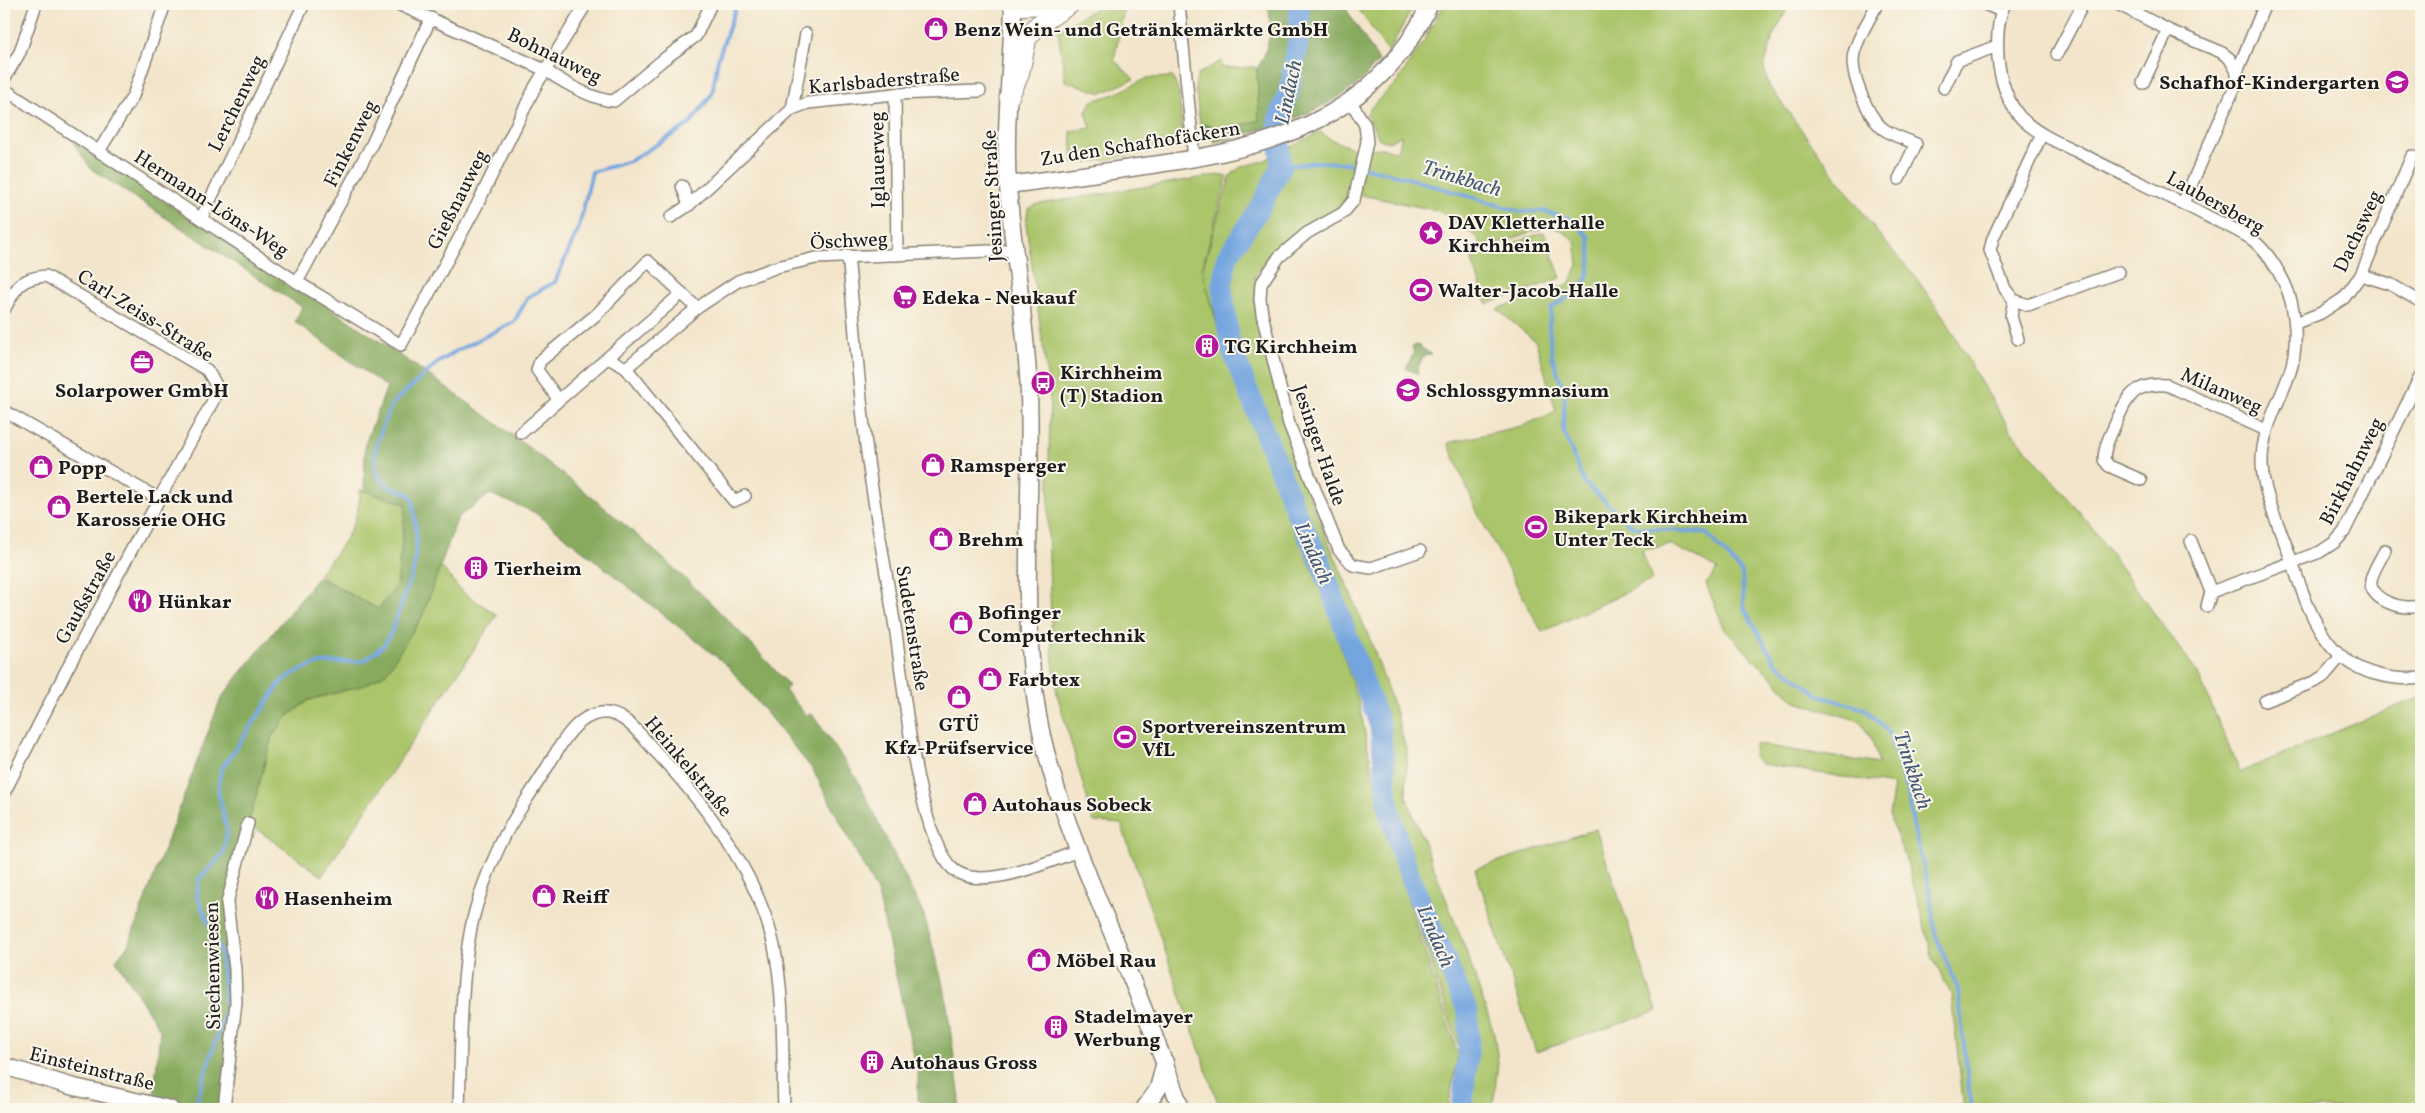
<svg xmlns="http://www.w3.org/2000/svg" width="2425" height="1113" font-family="Vollkorn,serif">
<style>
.green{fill:#aac56b;stroke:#637044}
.forest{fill:#87aa5f;stroke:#52633e}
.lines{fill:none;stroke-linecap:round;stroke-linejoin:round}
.stream{stroke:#74a5df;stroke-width:4}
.river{stroke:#74a5df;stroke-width:21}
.street-casing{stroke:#888074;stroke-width:14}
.secondary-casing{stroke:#888074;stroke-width:19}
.primary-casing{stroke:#888074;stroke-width:21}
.street{stroke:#fff;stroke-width:11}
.secondary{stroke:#fff;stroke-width:16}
.primary{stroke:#fff;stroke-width:19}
.labels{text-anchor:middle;stroke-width:4;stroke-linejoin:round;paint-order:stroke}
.poi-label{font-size:20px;font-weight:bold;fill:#1c1c1c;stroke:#fbf7ec;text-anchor:start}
.street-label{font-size:20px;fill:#1c1c1c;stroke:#fbf7ec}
.water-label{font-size:21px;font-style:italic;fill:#445a74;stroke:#fbf7ec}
</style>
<rect width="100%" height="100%" fill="#fbf7ec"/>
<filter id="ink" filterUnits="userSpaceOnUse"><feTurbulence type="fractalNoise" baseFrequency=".02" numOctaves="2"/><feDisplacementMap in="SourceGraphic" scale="10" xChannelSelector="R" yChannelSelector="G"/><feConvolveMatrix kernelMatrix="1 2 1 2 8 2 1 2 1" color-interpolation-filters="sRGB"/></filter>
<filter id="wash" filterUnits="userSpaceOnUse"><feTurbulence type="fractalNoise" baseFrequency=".0096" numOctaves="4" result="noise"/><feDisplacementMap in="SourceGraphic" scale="20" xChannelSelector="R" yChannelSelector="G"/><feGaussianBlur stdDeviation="1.12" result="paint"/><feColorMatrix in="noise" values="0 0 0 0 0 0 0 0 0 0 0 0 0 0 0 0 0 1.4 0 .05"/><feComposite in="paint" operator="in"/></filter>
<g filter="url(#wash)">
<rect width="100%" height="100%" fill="#f3e5cb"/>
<g class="green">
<polygon points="1103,4 1125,4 1114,60 1134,79 1102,93 1065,81 1058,30"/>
<polygon points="1355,4 1415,4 1388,52"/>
<path d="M1444,4H1790L1773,36L1764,68L1769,86L1880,236L1914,275L1947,322L1977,376L2011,431L2088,522L2198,674L2240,772L2421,696V1109H1964L1951,994L1933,959L1909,868L1889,815L1894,785L1761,764L1753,756L1755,744L1879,764L1872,740L1860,721L1796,702L1725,630L1706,584L1718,569L1670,544L1642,551L1652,580L1542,632L1478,514L1448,443L1525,425L1556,411L1536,342L1497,309L1569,284L1578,265L1575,241L1561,230L1549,226L1482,249L1478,238L1439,211L1352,193L1343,204L1313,225L1310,221C1286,238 1268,251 1254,278L1258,280L1254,301L1285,425L1310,498L1371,642L1396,713L1407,753L1406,796L1465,948L1494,1033L1498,1062L1493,1109H1454L1460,1051L1385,823L1375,747L1361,689L1332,605L1284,497L1225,350L1202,270L1230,176L1240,167L1263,161L1320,132L1332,140L1357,150L1381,148L1397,151L1402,135L1389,142L1379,139L1367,114L1369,109L1398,81L1425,39Z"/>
<path d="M1221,61L1222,68L1254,67L1257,69L1259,120C1238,127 1221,130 1200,123L1195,87L1198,74Z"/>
<polygon points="1173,77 1179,93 1183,138 1171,147 1112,159 1073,164 1071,131 1091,128 1086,111 1092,101 1115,94 1147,78"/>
<polygon points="1217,175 1227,177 1202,269 1224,351 1327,606 1359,703 1383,824 1458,1054 1448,1109 1220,1109 1121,824 1094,822 1057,694 1052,653 1048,531 1050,397 1026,224 1028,209 1034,205"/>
<polygon points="1544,232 1561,278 1487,304 1471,258"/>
<path d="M360,490L406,503L397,586L378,610L318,575C340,549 360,525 360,490Z"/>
<polygon points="440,565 461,591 497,615 322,876 248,823 272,736 288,716 309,700 334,693 422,617"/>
<polygon points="1596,829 1657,1011 1536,1052 1475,869"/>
</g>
<g class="forest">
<path d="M1269,4H1343L1379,61C1369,71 1360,84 1348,91C1308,118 1262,130 1215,142L1202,129L1200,124C1221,130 1238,127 1259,120L1257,69L1264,56L1270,35Z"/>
<path d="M73,142C319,303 595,462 789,686L785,690L806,715L812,714L857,779L924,915L945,992L960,1099L958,1109H931L928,1105L918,1100V1075L878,894L813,770L728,666L534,512L490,494L458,517L422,617L386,673L365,685L309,700L288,716L272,736L227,903L235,969L224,1109H150L154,1095L160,1030L116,960L128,945L221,698L318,577L378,609L397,586L406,504L364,491L365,444L387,387L295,322L302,307L91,169Z"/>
<polygon points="1417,345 1431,354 1424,355 1417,369 1418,374 1406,368 1414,353 1412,347"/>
</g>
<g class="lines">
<g class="stream">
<path d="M1281,167L1316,162L1345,163L1401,176L1521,212L1543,211L1570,219L1589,237C1594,277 1587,288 1552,307L1549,327L1552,356L1565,394L1563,429L1584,482L1633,527L1706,533L1742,572L1744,608L1775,662L1820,696L1865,709L1888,731L1907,789L1914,830L1928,884L1936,936L1958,989L1971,1109"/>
<polyline points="194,1109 226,1008 221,953 197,896 199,879 222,855 225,845 227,832 218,790 221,770 281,682 294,673 319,663 364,661 384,645 393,628 414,568 417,540 413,501 409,494 388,486 380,479 376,471 375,452 380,433 392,404 436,364 456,351 514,322 528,297 555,282 579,227 592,172 630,161 690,124 712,94 718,59 737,4"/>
</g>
<polyline class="river" points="1299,4 1300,31 1290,87 1278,122 1281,167 1260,208 1227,257 1222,287 1230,345 1299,519 1320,560 1380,726 1389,809 1402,855 1418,896 1468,1012 1469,1042 1462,1109"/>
</g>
</g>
<g filter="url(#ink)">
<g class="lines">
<defs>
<g id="street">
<path d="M398,4L545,70C563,82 593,100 614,101L664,59L696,36L711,4"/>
<polyline points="1179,4 1194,159"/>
<path d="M1877,4C1870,19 1858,36 1854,53C1849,72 1867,114 1881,127C1889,135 1906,139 1916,144L1899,179"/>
<polyline points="1985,4 2001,11"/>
<path d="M2005,4C1997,19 1997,41 1998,58C2000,78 2007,102 2021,118C2036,133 2057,142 2076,151C2120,174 2165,194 2209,217C2223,224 2241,231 2254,241C2266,251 2277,268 2284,282C2296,306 2299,345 2290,372C2280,402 2261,430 2262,464C2263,493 2277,521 2287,548C2305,597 2318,658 2375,674C2390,678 2406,680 2421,678"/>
<polyline points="2118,4 2168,30 2221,52 2230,59 2237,72 2237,82 2183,203"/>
<polyline points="2057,54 2083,4"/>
<polyline points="2237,72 2265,4"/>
<polyline points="4,79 20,52 36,4"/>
<polyline points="2143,83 2168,30"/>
<polyline points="1944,88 1957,61 1997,46"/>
<polyline points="4,89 297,282 401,345 476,207 535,87 586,4"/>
<polyline points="895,94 897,255"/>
<polyline points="1351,102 1365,125 1367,142 1354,200 1343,213 1307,233 1279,257 1261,284 1260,299 1262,314 1289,424 1339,550 1353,565 1371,568 1420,551"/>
<polyline points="792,109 806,34"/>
<polyline points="2042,134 1993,238 1990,250 2005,289 2014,300 2028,305 2119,272"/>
<polyline points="99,151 133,96 165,4"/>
<polyline points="682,186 689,205"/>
<polyline points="671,217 689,205 792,109 808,103 895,94 980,91"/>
<polyline points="201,219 304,4"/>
<path d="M848,255C855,326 859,397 869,468C877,523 887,578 896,633C903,683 918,841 954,870C982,892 1048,862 1078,851"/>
<polyline points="2361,275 2390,284 2421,302"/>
<polyline points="297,282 371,146 431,18"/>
<polyline points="2014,300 2011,316 2018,339"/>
<path d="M4,310C16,288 19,278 46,276L207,370L215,383L214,399L159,499"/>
<polyline points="2296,323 2321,313 2344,298 2361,275 2412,156"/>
<polyline points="608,358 626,368 734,501 745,496"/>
<polyline points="626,368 697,308"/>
<polyline points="558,399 537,370 540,361 597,314 648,261 697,308 738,281 777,267 816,258 1015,250"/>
<polyline points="4,411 159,499 66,671 4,793"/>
<polyline points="521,433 682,293"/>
<path d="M2141,480L2109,466L2104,460C2104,448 2109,438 2114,427C2127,398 2132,382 2167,385L2266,430"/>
<polyline points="2191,541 2211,592"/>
<path d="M2385,550C2381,559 2373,570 2371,580C2368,601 2406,612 2421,605"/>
<polyline points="2207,606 2211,592 2320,552 2335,542 2344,532 2421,375"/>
<polyline points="2265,701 2316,681 2324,676 2341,656"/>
<polyline points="224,1109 236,1002 235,969 227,903 248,823"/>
<path d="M459,1109C461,1052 460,984 471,928C477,899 490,866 503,839C515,815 532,792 546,769C559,748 574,716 601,713C625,710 644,740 658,754C708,808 758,874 774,946C785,996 782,1058 784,1109"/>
</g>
<g id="secondary">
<path d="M1013,4C1012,64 1004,125 1008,186C1013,256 1027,325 1029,395C1033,507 1018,620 1041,731C1059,813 1094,889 1126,966C1146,1013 1164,1061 1181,1109"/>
<path d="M1008,185C1054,179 1099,173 1144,166C1262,150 1375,123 1430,4"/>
<polyline points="4,1066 70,1086 170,1109"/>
<polyline points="1144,1109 1158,1089 1165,1062"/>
</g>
<g id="primary">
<polyline points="1013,6 1057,4"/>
<polyline points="1009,97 1019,75 1027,38 1038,25 1070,4"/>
</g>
</defs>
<use href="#street" class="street-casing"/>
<use href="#secondary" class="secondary-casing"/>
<use href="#primary" class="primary-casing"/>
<use href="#street" class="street"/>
<use href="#secondary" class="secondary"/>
<use href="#primary" class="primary"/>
</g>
</g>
<defs>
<symbol id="shop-disc" viewBox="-11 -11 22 22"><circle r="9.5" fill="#b5179e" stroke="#fbf7ec"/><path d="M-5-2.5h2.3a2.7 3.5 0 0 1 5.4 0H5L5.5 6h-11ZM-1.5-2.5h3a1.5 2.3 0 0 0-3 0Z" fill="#fff"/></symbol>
<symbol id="school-disc" viewBox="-11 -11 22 22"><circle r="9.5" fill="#b5179e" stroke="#fbf7ec"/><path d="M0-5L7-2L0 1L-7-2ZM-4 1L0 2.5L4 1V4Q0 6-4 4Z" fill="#fff"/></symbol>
<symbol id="sight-disc" viewBox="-11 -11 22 22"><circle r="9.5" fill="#b5179e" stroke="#fbf7ec"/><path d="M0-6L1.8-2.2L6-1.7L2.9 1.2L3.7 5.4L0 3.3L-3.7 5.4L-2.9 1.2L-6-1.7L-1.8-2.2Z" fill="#fff"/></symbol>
<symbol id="stadium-disc" viewBox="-11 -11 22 22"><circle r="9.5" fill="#b5179e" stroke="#fbf7ec"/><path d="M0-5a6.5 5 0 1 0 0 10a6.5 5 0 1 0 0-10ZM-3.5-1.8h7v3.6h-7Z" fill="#fff"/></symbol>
<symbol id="supermarket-disc" viewBox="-11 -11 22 22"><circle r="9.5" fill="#b5179e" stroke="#fbf7ec"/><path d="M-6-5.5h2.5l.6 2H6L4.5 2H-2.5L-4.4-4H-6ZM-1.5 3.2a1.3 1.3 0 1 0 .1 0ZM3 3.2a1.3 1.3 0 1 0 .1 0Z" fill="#fff"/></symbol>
<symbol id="building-disc" viewBox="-11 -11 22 22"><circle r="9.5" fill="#b5179e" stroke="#fbf7ec"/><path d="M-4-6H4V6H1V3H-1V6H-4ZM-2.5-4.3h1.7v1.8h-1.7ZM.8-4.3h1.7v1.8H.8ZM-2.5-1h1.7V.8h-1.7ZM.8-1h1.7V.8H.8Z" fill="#fff"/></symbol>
<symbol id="office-disc" viewBox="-11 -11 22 22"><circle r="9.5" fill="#b5179e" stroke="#fbf7ec"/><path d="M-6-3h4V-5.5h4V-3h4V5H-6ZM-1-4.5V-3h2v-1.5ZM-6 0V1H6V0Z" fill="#fff"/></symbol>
<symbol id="bus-disc" viewBox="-11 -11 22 22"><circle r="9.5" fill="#b5179e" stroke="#fbf7ec"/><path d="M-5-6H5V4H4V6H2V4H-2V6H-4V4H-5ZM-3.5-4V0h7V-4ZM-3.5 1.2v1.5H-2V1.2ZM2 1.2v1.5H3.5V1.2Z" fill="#fff"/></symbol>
<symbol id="restaurant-disc" viewBox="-11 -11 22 22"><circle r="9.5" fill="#b5179e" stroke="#fbf7ec"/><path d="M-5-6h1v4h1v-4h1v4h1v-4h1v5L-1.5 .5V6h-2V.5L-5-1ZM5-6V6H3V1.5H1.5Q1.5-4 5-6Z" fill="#fff"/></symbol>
</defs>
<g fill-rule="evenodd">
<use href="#shop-disc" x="922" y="15" width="28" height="28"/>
<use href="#school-disc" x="2383" y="68" width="28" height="28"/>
<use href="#sight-disc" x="1417" y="219" width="28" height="28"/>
<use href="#stadium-disc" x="1407" y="276" width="28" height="28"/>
<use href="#supermarket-disc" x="891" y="283" width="28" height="28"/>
<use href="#building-disc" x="1193" y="332" width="28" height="28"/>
<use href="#office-disc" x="128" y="348" width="28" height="28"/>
<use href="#bus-disc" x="1029" y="369" width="28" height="28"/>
<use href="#school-disc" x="1394" y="376" width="28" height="28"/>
<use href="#shop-disc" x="919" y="451" width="28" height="28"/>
<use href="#shop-disc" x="27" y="453" width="28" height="28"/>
<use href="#shop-disc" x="45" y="493" width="28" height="28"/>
<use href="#stadium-disc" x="1522" y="513" width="28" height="28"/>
<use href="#shop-disc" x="927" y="525" width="28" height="28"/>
<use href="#building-disc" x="462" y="554" width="28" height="28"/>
<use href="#restaurant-disc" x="126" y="587" width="28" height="28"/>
<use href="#shop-disc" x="947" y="609" width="28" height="28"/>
<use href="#shop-disc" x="976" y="665" width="28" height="28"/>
<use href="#shop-disc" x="945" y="683" width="28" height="28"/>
<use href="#stadium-disc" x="1111" y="723" width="28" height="28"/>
<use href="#shop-disc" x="961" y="790" width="28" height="28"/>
<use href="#shop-disc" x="530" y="882" width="28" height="28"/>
<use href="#restaurant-disc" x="253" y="884" width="28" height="28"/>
<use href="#shop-disc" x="1025" y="946" width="28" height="28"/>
<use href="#building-disc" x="1042" y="1013" width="28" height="28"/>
<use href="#building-disc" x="858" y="1048" width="28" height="28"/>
</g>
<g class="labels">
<g class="poi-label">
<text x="954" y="36">Benz Wein- und Getränkemärkte GmbH</text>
<text x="2380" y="89" text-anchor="end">Schafhof-Kindergarten</text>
<text x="1448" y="229">DAV Kletterhalle<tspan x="1448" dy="23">Kirchheim</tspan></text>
<text x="1438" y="297">Walter-Jacob-Halle</text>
<text x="922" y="304">Edeka - Neukauf</text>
<text x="1224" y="353">TG Kirchheim</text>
<text x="1060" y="379">Kirchheim<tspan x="1060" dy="23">(T) Stadion</tspan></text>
<text x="142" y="397" text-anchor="middle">Solarpower GmbH</text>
<text x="1426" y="397">Schlossgymnasium</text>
<text x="950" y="472">Ramsperger</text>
<text x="58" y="474">Popp</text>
<text x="76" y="503">Bertele Lack und<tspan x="76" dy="23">Karosserie OHG</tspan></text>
<text x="1554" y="523">Bikepark Kirchheim<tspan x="1554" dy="23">Unter Teck</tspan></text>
<text x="958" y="546">Brehm</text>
<text x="494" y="575">Tierheim</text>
<text x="158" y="608">Hünkar</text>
<text x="978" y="619">Bofinger<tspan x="978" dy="23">Computertechnik</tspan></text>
<text x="1008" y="686">Farbtex</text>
<text x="959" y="731" text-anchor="middle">GTÜ<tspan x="959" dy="23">Kfz-Prüfservice</tspan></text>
<text x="1142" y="733">Sportvereinszentrum<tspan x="1142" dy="23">VfL</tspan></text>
<text x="992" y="811">Autohaus Sobeck</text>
<text x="562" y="903">Reiff</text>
<text x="284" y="905">Hasenheim</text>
<text x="1056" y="967">Möbel Rau</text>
<text x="1074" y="1023">Stadelmayer<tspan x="1074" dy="23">Werbung</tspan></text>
<text x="890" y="1069">Autohaus Gross</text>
</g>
<g class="street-label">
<text transform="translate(555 55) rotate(26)" y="7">Bohnauweg</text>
<text transform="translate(884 80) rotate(-5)" y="7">Karlsbaderstraße</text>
<text transform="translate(236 103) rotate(-64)" y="7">Lerchenweg</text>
<text transform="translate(350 143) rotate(-63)" y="7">Finkenweg</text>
<text transform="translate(1140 143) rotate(-9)" y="7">Zu den Schafhofäckern</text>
<text transform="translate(877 160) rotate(-91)" y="7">Iglauerweg</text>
<text transform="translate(992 196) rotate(-93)" y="7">Jesinger Straße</text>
<text transform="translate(457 199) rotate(-63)" y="7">Gießnauweg</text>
<text transform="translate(2216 202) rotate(29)" y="7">Laubersberg</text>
<text transform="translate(212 203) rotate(33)" y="7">Hermann-Löns-Weg</text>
<text transform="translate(2357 231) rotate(-65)" y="7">Dachsweg</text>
<text transform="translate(849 240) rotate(-3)" y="7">Öschweg</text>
<text transform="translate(146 315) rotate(32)" y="7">Carl-Zeiss-Straße</text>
<text transform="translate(2222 390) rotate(24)" y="7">Milanweg</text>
<text transform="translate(1320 445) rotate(71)" y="7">Jesinger Halde</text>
<text transform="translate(2351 471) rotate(-63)" y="7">Birkhahnweg</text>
<text transform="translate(85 597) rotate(-61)" y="7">Gaußstraße</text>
<text transform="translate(913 628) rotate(81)" y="7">Sudetenstraße</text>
<text transform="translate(689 766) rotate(50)" y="7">Heinkelstraße</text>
<text transform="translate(212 966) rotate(-91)" y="7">Siechenwiesen</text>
<text transform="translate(92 1068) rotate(14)" y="7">Einsteinstraße</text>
</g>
<g class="water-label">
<text transform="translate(1288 92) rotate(-78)" y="7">Lindach</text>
<text transform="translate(1462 178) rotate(17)" y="7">Trinkbach</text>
<text transform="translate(1314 553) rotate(66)" y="7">Lindach</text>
<text transform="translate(1913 770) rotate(72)" y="7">Trinkbach</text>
<text transform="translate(1436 936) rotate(67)" y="7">Lindach</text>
</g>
</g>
<rect width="2425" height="1113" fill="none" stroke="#fbf7ec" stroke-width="20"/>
</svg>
